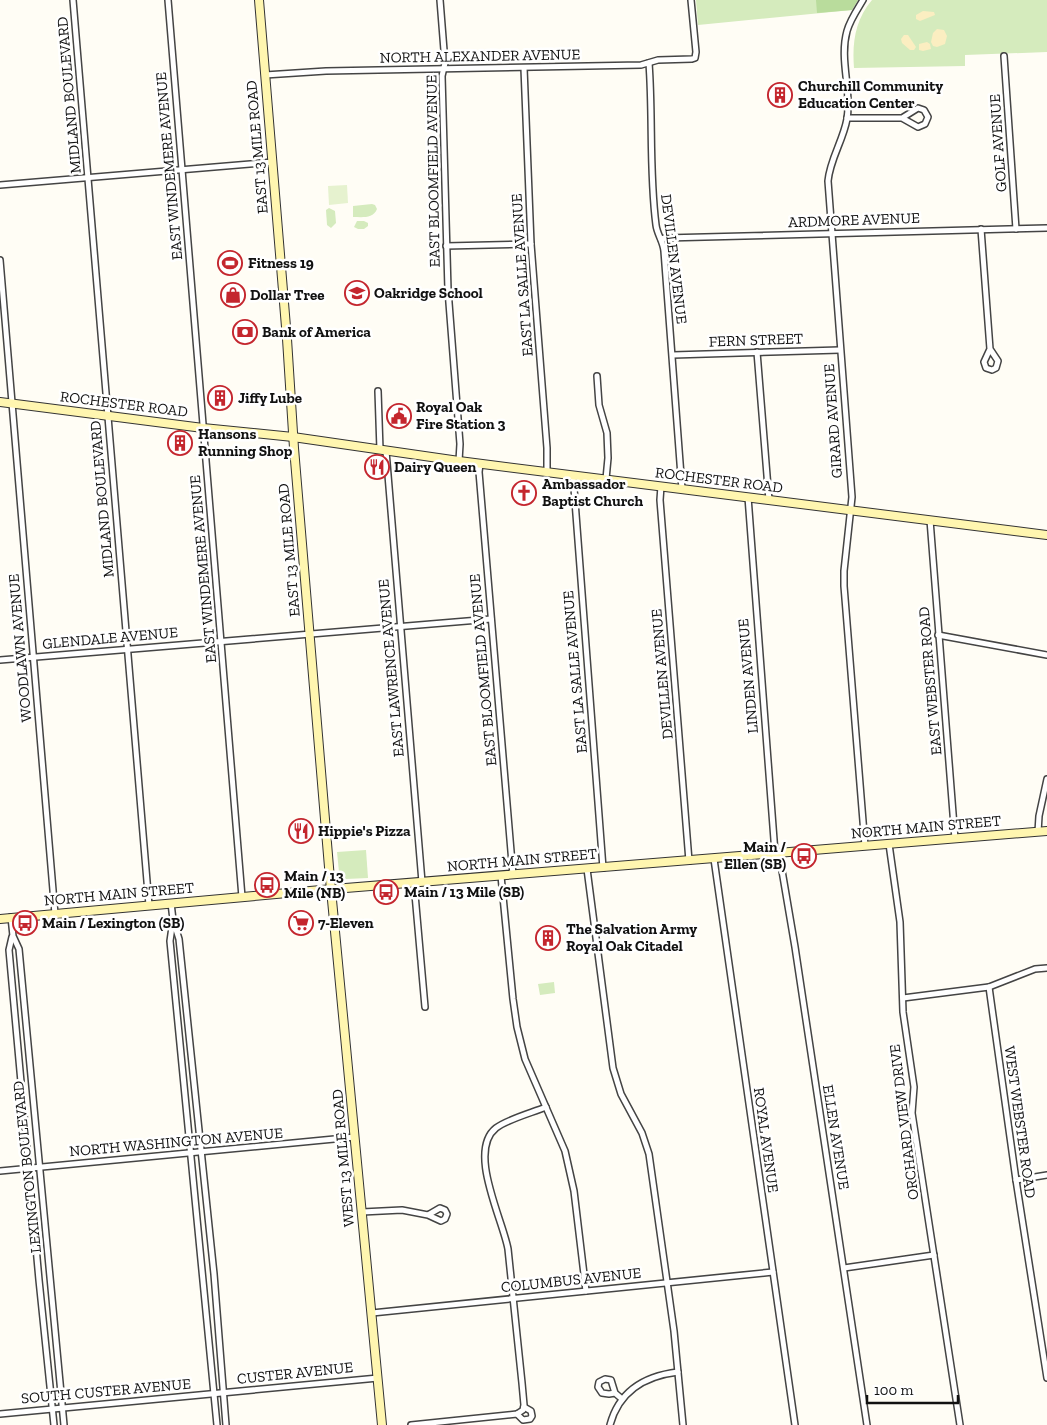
<svg xmlns="http://www.w3.org/2000/svg" width="1047" height="1425" font-family="'Zilla Slab',serif">
<style>
.green{fill:#d5ebbd}
.forest{fill:#b9dc9c}
.sand{fill:#fbeec1}
.pitch{fill:#e6f2cf}
.lines{fill:none;stroke-linecap:round;stroke-linejoin:round}
.minor-casing{stroke:#444;stroke-width:8}
.secondary-casing{stroke:#333;stroke-width:10}
.minor{stroke:#fff;stroke-width:5}
.secondary{stroke:#fff6b0;stroke-width:8}
.labels{text-anchor:middle;stroke-width:5;stroke-linejoin:round;paint-order:stroke}
.street-label{font-size:15px;fill:#111;stroke:#fff}
.poi-label{font-size:15px;font-weight:bold;fill:#111;stroke:#fff;text-anchor:start}
</style>
<rect width="100%" height="100%" fill="#fffdf5"/>
<g class="green">
<polygon points="696,0 858,0 852,10 698,25"/>
<path d="M872,0H1047V52L965,55V66L854,68C852,43 855,20 872,0Z"/>
<path d="M372,204L375,205L377,209C373,219 362,217 353,217V206Z"/>
<polygon points="329,208 335,211 336,223 331,228 327,225 326,210"/>
<polygon points="357,221 364,221 368,223 368,226 364,229 358,229 354,227"/>
<polygon points="366,850 368,878 346,879 341,878 339,872 337,852"/>
<polygon points="554,982 555,993 540,995 538,984"/>
</g>
<polygon class="forest" points="816,0 858,0 852,10 817,13"/>
<g class="sand">
<polygon points="923,11 934,12 935,15 920,21 916,19 916,15"/>
<polygon points="937,29 944,30 947,36 945,44 937,47 933,46 931,42 933,33"/>
<polygon points="904,35 908,35 916,47 914,50 910,50 902,43 901,39"/>
<polygon points="927,42 930,44 931,49 923,51 919,50 919,44"/>
</g>
<polygon class="pitch" points="347,185 348,203 329,205 328,186"/>
<g class="lines">
<defs>
<g id="minor">
<polyline points="73,0 149,905"/>
<polyline points="168,0 242,897"/>
<polyline points="440,0 445,63 442,76 448,290 460,444 459,461"/>
<path d="M863,0C857,10 850,20 847,31C839,60 852,90 847,119C843,141 830,159 828,181L852,497L844,571V586L865,846"/>
<polyline points="1004,56 1016,229"/>
<path d="M649,63C653,117 649,171 656,225C657,234 663,241 664,251L682,489"/>
<polyline points="524,68 531,244 547,448 547,472"/>
<polyline points="265,75 326,71 641,65 658,60 692,59 695,58 696,52 691,0"/>
<polyline points="847,118 902,118 918,127 925,124 928,117 924,110 918,108 902,118"/>
<polyline points="0,185 273,162"/>
<polyline points="981,229 990,349 984,362 986,368 992,370 996,368 998,361 990,349"/>
<polyline points="661,239 665,238 1047,228"/>
<polyline points="446,246 531,244"/>
<polyline points="0,260 55,914"/>
<polyline points="757,352 769,500"/>
<polyline points="673,355 840,350"/>
<polyline points="597,376 599,405 607,433 608,458 606,479"/>
<polyline points="378,391 380,450"/>
<polyline points="386,451 422,882"/>
<polyline points="480,464 479,472 513,875"/>
<polyline points="573,475 603,868"/>
<polyline points="661,486 660,500 689,861"/>
<polyline points="748,497 775,853"/>
<polyline points="930,520 955,839"/>
<polyline points="938,635 1047,655"/>
<polyline points="0,660 491,619"/>
<polyline points="1038,832 1039,816 1047,779"/>
<polyline points="889,844 900,922 903,1012 914,1087 912,1113 960,1425"/>
<polyline points="779,853 795,947 867,1425"/>
<polyline points="714,859 795,1425"/>
<polyline points="587,869 613,1068 621,1094 642,1133 649,1154 674,1331 683,1425"/>
<polyline points="501,876 513,999 517,1027 525,1059 565,1151 574,1191 586,1291"/>
<polyline points="414,883 425,1007"/>
<polyline points="171,903 173,920 170,941 217,1425"/>
<polyline points="11,917 13,936 19,949 64,1425"/>
<polyline points="173,920 179,939 214,1274 226,1425"/>
<polyline points="12,937 9,950 39,1280 54,1425"/>
<polyline points="989,987 1016,1180 1047,1378"/>
<polyline points="903,998 989,987 1035,969 1047,968"/>
<polyline points="0,1171 355,1137"/>
<polyline points="1016,1180 1047,1175"/>
<polyline points="362,1212 402,1210 428,1215 441,1221 445,1219 447,1214 445,1210 440,1208 428,1215"/>
<polyline points="844,1268 934,1255"/>
<polyline points="372,1313 773,1272"/>
<polyline points="615,1393 609,1394 602,1393 598,1387 599,1382 605,1379 611,1380 615,1393 622,1399"/>
<polyline points="0,1414 378,1378"/>
<polyline points="517,1414 523,1420 530,1419 532,1416 531,1411 524,1407"/>
<path d="M411,1425L517,1414L523,1410L524,1405L522,1383L508,1249C503,1220 467,1151 496,1128C508,1119 531,1113 546,1107"/>
<path d="M610,1425C619,1391 644,1376 678,1372"/>
</g>
<g id="secondary">
<polyline points="259,0 287,339 294,448 330,879 382,1425"/>
<polyline points="0,402 203,428 293,437 459,461 1047,535"/>
<polyline points="0,919 321,890 1047,831"/>
</g>
</defs>
<use href="#minor" class="minor-casing"/>
<use href="#secondary" class="secondary-casing"/>
<use href="#minor" class="minor"/>
<use href="#secondary" class="secondary"/>
</g>
<defs>
<symbol id="building-ring" viewBox="-11 -11 22 22"><circle r="9.5" fill="#fff" stroke="#c4262e" stroke-width="1.5"/><path d="M-4-6H4V6H1V3H-1V6H-4ZM-2.5-4.3h1.7v1.8h-1.7ZM.8-4.3h1.7v1.8H.8ZM-2.5-1h1.7V.8h-1.7ZM.8-1h1.7V.8H.8Z" fill="#c4262e"/></symbol>
<symbol id="stadium-ring" viewBox="-11 -11 22 22"><circle r="9.5" fill="#fff" stroke="#c4262e" stroke-width="1.5"/><path d="M0-5a6.5 5 0 1 0 0 10a6.5 5 0 1 0 0-10ZM-3.5-1.8h7v3.6h-7Z" fill="#c4262e"/></symbol>
<symbol id="school-ring" viewBox="-11 -11 22 22"><circle r="9.5" fill="#fff" stroke="#c4262e" stroke-width="1.5"/><path d="M0-5L7-2L0 1L-7-2ZM-4 1L0 2.5L4 1V4Q0 6-4 4Z" fill="#c4262e"/></symbol>
<symbol id="shop-ring" viewBox="-11 -11 22 22"><circle r="9.5" fill="#fff" stroke="#c4262e" stroke-width="1.5"/><path d="M-5-2.5h2.3a2.7 3.5 0 0 1 5.4 0H5L5.5 6h-11ZM-1.5-2.5h3a1.5 2.3 0 0 0-3 0Z" fill="#c4262e"/></symbol>
<symbol id="bank-ring" viewBox="-11 -11 22 22"><circle r="9.5" fill="#fff" stroke="#c4262e" stroke-width="1.5"/><path d="M-6-4H6V4H-6ZM0-2.3a2.3 2.3 0 1 0 0 4.6a2.3 2.3 0 1 0 0-4.6Z" fill="#c4262e"/></symbol>
<symbol id="civic-ring" viewBox="-11 -11 22 22"><circle r="9.5" fill="#fff" stroke="#c4262e" stroke-width="1.5"/><path d="M-.6-6.5H3V-4.5H.6V-3L4-1V1h2V6H-6V1h2V-1L-.6-3ZM-1.2 2.5V6h2.4V2.5Z" fill="#c4262e"/></symbol>
<symbol id="restaurant-ring" viewBox="-11 -11 22 22"><circle r="9.5" fill="#fff" stroke="#c4262e" stroke-width="1.5"/><path d="M-5-6h1v4h1v-4h1v4h1v-4h1v5L-1.5 .5V6h-2V.5L-5-1ZM5-6V6H3V1.5H1.5Q1.5-4 5-6Z" fill="#c4262e"/></symbol>
<symbol id="church-ring" viewBox="-11 -11 22 22"><circle r="9.5" fill="#fff" stroke="#c4262e" stroke-width="1.5"/><path d="M-1.2-6h2.4v3.5h3.3v2.4h-3.3V6h-2.4V-.1h-3.3v-2.4h3.3Z" fill="#c4262e"/></symbol>
<symbol id="bus-ring" viewBox="-11 -11 22 22"><circle r="9.5" fill="#fff" stroke="#c4262e" stroke-width="1.5"/><path d="M-5-6H5V4H4V6H2V4H-2V6H-4V4H-5ZM-3.5-4V0h7V-4ZM-3.5 1.2v1.5H-2V1.2ZM2 1.2v1.5H3.5V1.2Z" fill="#c4262e"/></symbol>
<symbol id="supermarket-ring" viewBox="-11 -11 22 22"><circle r="9.5" fill="#fff" stroke="#c4262e" stroke-width="1.5"/><path d="M-6-5.5h2.5l.6 2H6L4.5 2H-2.5L-4.4-4H-6ZM-1.5 3.2a1.3 1.3 0 1 0 .1 0ZM3 3.2a1.3 1.3 0 1 0 .1 0Z" fill="#c4262e"/></symbol>
</defs>
<g fill-rule="evenodd">
<use href="#building-ring" x="766" y="81" width="28" height="28"/>
<use href="#stadium-ring" x="216" y="249" width="28" height="28"/>
<use href="#school-ring" x="343" y="279" width="28" height="28"/>
<use href="#shop-ring" x="219" y="281" width="28" height="28"/>
<use href="#bank-ring" x="231" y="318" width="28" height="28"/>
<use href="#building-ring" x="206" y="384" width="28" height="28"/>
<use href="#civic-ring" x="385" y="402" width="28" height="28"/>
<use href="#building-ring" x="166" y="429" width="28" height="28"/>
<use href="#restaurant-ring" x="363" y="453" width="28" height="28"/>
<use href="#church-ring" x="510" y="479" width="28" height="28"/>
<use href="#restaurant-ring" x="287" y="817" width="28" height="28"/>
<use href="#bus-ring" x="790" y="842" width="28" height="28"/>
<use href="#bus-ring" x="253" y="871" width="28" height="28"/>
<use href="#bus-ring" x="372" y="878" width="28" height="28"/>
<use href="#bus-ring" x="11" y="909" width="28" height="28"/>
<use href="#supermarket-ring" x="287" y="909" width="28" height="28"/>
<use href="#building-ring" x="534" y="924" width="28" height="28"/>
</g>
<g class="labels">
<g class="street-label">
<text transform="translate(480 56) rotate(-1)" y="5">NORTH ALEXANDER AVENUE</text>
<text transform="translate(69 95) rotate(-95)" y="5">MIDLAND BOULEVARD</text>
<text transform="translate(998 143) rotate(-94)" y="5">GOLF AVENUE</text>
<text transform="translate(257 147) rotate(-95)" y="5">EAST 13 MILE ROAD</text>
<text transform="translate(169 166) rotate(-95)" y="5">EAST WINDEMERE AVENUE</text>
<text transform="translate(433 171) rotate(-91)" y="5">EAST BLOOMFIELD AVENUE</text>
<text transform="translate(854 220) rotate(-2)" y="5">ARDMORE AVENUE</text>
<text transform="translate(674 259) rotate(83)" y="5">DEVILLEN AVENUE</text>
<text transform="translate(522 275) rotate(-94)" y="5">EAST LA SALLE AVENUE</text>
<text transform="translate(756 340) rotate(-2)" y="5">FERN STREET</text>
<text transform="translate(124 404) rotate(7)" y="5">ROCHESTER ROAD</text>
<text transform="translate(833 421) rotate(-94)" y="5">GIRARD AVENUE</text>
<text transform="translate(719 480) rotate(7)" y="5">ROCHESTER ROAD</text>
<text transform="translate(102 499) rotate(-95)" y="5">MIDLAND BOULEVARD</text>
<text transform="translate(289 550) rotate(-95)" y="5">EAST 13 MILE ROAD</text>
<text transform="translate(203 569) rotate(-95)" y="5">EAST WINDEMERE AVENUE</text>
<text transform="translate(110 638) rotate(-5)" y="5">GLENDALE AVENUE</text>
<text transform="translate(20 648) rotate(-95)" y="5">WOODLAWN AVENUE</text>
<text transform="translate(391 668) rotate(-95)" y="5">EAST LAWRENCE AVENUE</text>
<text transform="translate(483 670) rotate(-95)" y="5">EAST BLOOMFIELD AVENUE</text>
<text transform="translate(575 672) rotate(-95)" y="5">EAST LA SALLE AVENUE</text>
<text transform="translate(662 674) rotate(-95)" y="5">DEVILLEN AVENUE</text>
<text transform="translate(748 676) rotate(-95)" y="5">LINDEN AVENUE</text>
<text transform="translate(930 681) rotate(-95)" y="5">EAST WEBSTER ROAD</text>
<text transform="translate(926 827) rotate(-5)" y="5">NORTH MAIN STREET</text>
<text transform="translate(522 860) rotate(-5)" y="5">NORTH MAIN STREET</text>
<text transform="translate(119 894) rotate(-5)" y="5">NORTH MAIN STREET</text>
<text transform="translate(904 1122) rotate(-97)" y="5">ORCHARD VIEW DRIVE</text>
<text transform="translate(1020 1122) rotate(82)" y="5">WEST WEBSTER ROAD</text>
<text transform="translate(836 1137) rotate(81)" y="5">ELLEN AVENUE</text>
<text transform="translate(766 1140) rotate(82)" y="5">ROYAL AVENUE</text>
<text transform="translate(176 1142) rotate(-5)" y="5">NORTH WASHINGTON AVENUE</text>
<text transform="translate(343 1158) rotate(-95)" y="5">WEST 13 MILE ROAD</text>
<text transform="translate(27 1167) rotate(-96)" y="5">LEXINGTON BOULEVARD</text>
<text transform="translate(571 1280) rotate(-6)" y="5">COLUMBUS AVENUE</text>
<text transform="translate(295 1373) rotate(-6)" y="5">CUSTER AVENUE</text>
<text transform="translate(106 1391) rotate(-5)" y="5">SOUTH CUSTER AVENUE</text>
</g>
<g class="poi-label">
<text x="798" y="91">Churchill Community<tspan x="798" dy="17">Education Center</tspan></text>
<text x="248" y="268">Fitness 19</text>
<text x="374" y="298">Oakridge School</text>
<text x="250" y="300">Dollar Tree</text>
<text x="262" y="337">Bank of America</text>
<text x="238" y="403">Jiffy Lube</text>
<text x="416" y="412">Royal Oak<tspan x="416" dy="17">Fire Station 3</tspan></text>
<text x="198" y="439">Hansons<tspan x="198" dy="17">Running Shop</tspan></text>
<text x="394" y="472">Dairy Queen</text>
<text x="542" y="489">Ambassador<tspan x="542" dy="17">Baptist Church</tspan></text>
<text x="318" y="836">Hippie's Pizza</text>
<text x="786" y="852" text-anchor="end">Main /<tspan x="786" dy="17">Ellen (SB)</tspan></text>
<text x="284" y="881">Main / 13<tspan x="284" dy="17">Mile (NB)</tspan></text>
<text x="404" y="897">Main / 13 Mile (SB)</text>
<text x="42" y="928">Main / Lexington (SB)</text>
<text x="318" y="928">7-Eleven</text>
<text x="566" y="934">The Salvation Army<tspan x="566" dy="17">Royal Oak Citadel</tspan></text>
</g>
</g>
<path d="M867 1395v8h91v-8" fill="none" stroke="#111111" stroke-width="2.5"/>
<text x="874" y="1395" font-size="15" fill="#111111" stroke="#ffffff" stroke-width="4" paint-order="stroke">100 m</text>
</svg>
